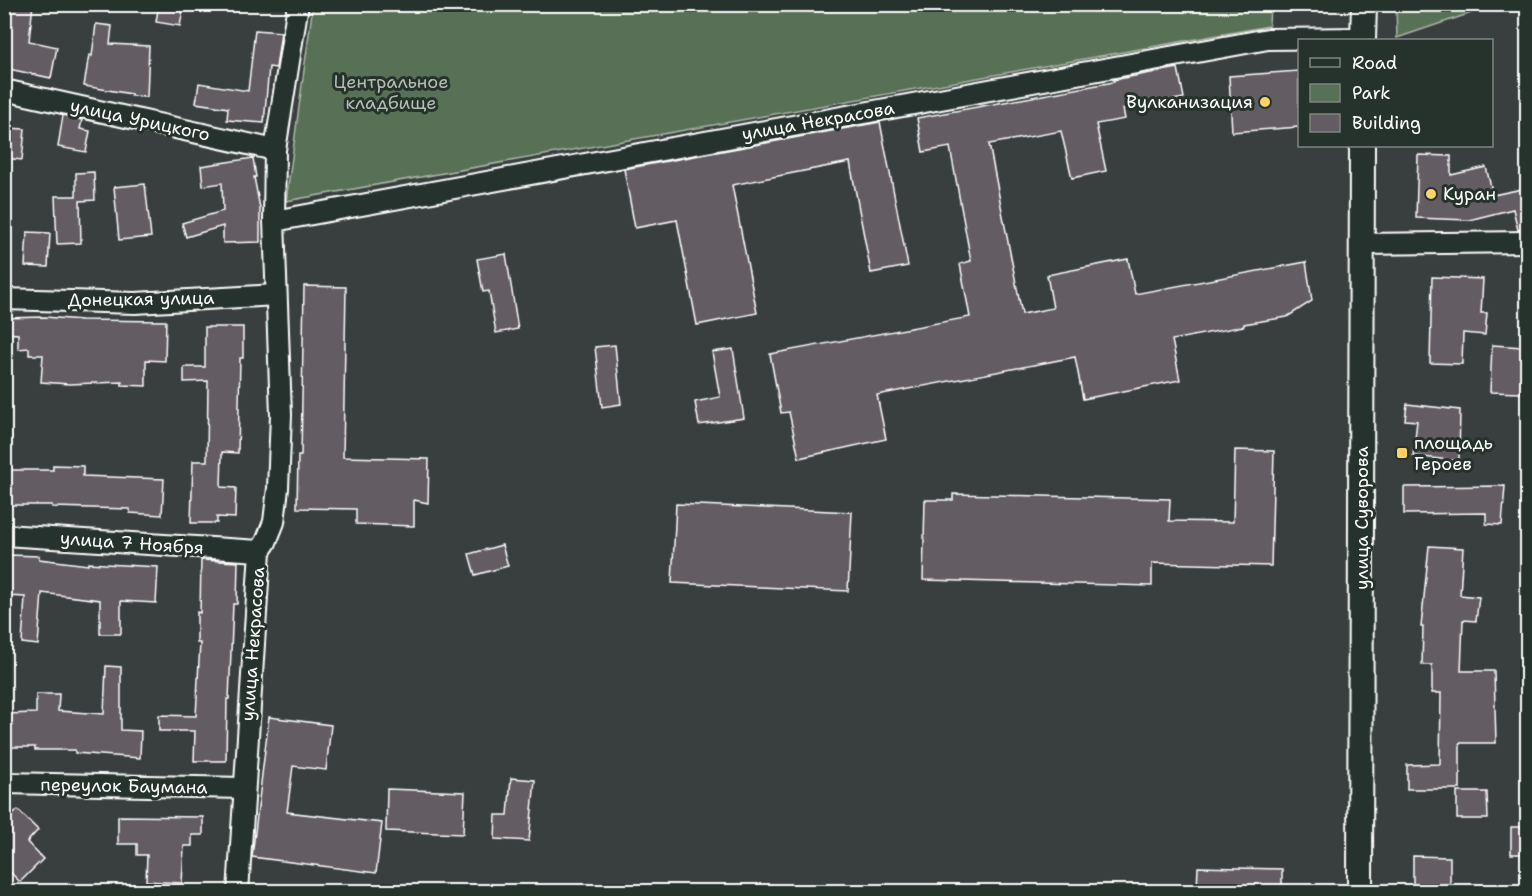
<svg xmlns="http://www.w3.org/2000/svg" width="1532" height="896" font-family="'Shantell Sans',sans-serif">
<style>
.green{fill:#587156;stroke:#acb8aa;stroke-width:1.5}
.building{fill:#635c64;stroke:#fff;stroke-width:1.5}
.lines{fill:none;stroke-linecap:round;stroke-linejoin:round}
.minor-casing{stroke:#fff;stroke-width:24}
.major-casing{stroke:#fff;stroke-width:28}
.minor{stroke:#26332d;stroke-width:20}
.major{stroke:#26332d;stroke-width:24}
.poi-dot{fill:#ffd166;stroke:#26332d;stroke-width:2}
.labels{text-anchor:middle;stroke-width:6;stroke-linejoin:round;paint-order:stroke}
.park-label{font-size:18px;fill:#b4bfb3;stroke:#26332d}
.poi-label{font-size:18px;fill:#fff;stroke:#26332d;text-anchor:start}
.street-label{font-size:18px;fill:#fff;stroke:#26332d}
</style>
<rect width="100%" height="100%" fill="#383f3e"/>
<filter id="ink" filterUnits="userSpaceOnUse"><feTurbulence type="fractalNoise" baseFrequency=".0167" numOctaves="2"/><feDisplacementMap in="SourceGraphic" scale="12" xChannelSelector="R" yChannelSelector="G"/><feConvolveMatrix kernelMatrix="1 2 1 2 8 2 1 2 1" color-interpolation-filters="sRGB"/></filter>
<g filter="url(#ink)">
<g class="green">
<polygon points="313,5 1270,4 1270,5 1269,26 286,201"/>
<polygon points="1396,5 1396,4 1495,5 1397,38"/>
</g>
<g class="building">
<polygon points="6,4 33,4 29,41 57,47 51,78 4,68"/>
<polygon points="159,4 184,4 180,26 156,22"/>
<polygon points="96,24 112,26 110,44 149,46 147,97 131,96 131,94 84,86 89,55 92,56"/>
<polygon points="255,30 281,32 276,68 269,67 264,123 227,120 228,108 196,103 199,83 248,91"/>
<polygon points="1178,68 1184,98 1123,109 1125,119 1096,124 1106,171 1072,178 1061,131 989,144 1022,314 1053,308 1047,275 1128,259 1135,294 1306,262 1312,301 1287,317 1244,324 1244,326 1172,340 1180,380 1083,399 1075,357 877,395 886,439 799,458 789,412 781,413 770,354 970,317 960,264 971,261 950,147 923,152 917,118 1114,82 1113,80"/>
<polygon points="1299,71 1299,127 1232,132 1229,76"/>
<polygon points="63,115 82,120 80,129 90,131 86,152 58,147"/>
<polygon points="880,122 908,266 871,273 850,162 732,185 757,313 697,325 677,220 635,228 624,169"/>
<polygon points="6,128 25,129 22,160 4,158"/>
<polygon points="1418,155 1451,156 1451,175 1486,167 1493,195 1527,188 1527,230 1518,230 1513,209 1469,220 1416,218"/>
<polygon points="253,158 256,177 254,177 260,208 260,242 223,243 223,226 186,237 182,223 223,211 222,183 203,186 201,166"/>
<polygon points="94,172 95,200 80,201 81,243 57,244 55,196 76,196 76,173"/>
<polygon points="145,184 151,237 119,240 114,187"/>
<polygon points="27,232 50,233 48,267 25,266"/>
<polygon points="506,254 518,329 496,333 489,291 483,292 477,259"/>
<polygon points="1432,277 1483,279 1481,313 1487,313 1485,335 1463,333 1462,364 1430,363"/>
<polygon points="304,286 346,287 343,457 429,459 428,503 414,500 414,526 356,524 356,509 297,508 298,456 301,456"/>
<polygon points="45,317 81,320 166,321 165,361 146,360 146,386 122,385 122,382 69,384 41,382 43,355 29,355 29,348 18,349 18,334 4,333 4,318"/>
<polygon points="205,327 243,327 243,358 240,358 238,453 222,452 221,487 236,488 235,518 217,517 217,523 191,523 193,461 207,461 208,381 184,382 184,367 205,367"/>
<polygon points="615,345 621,404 602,407 595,347"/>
<polygon points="1492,345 1523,347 1521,393 1490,392"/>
<polygon points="733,349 744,418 699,425 695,402 720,397 712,352"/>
<polygon points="1407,404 1460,410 1459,461 1413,456 1417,421 1405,420"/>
<polygon points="1235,450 1274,451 1271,566 1152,563 1152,586 923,580 925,500 953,500 953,494 1170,499 1169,521 1233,522"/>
<polygon points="53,465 83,466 83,476 164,479 162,515 130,513 130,509 52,507 52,505 9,505 9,470 53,470"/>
<polygon points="1505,486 1502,525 1486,524 1486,513 1404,514 1404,487"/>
<polygon points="676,504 852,512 848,591 672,583"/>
<polygon points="502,545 508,566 475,575 469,554"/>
<polygon points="1429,546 1463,548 1460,595 1479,597 1476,621 1463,620 1461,671 1494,671 1496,743 1460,743 1460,789 1407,789 1407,765 1440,764 1441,693 1432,693 1432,665 1422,665 1423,627 1421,627"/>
<polygon points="8,555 39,556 39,559 88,565 88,563 158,567 156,603 121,601 121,634 100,634 100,600 42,593 38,645 22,643 25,597 7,596"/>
<polygon points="201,560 238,562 237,604 233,604 229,699 227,699 226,761 194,761 195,731 159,731 159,715 196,716 200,643 197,643 197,612 200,613"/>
<polygon points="106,666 121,667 121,730 141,731 140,758 75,753 75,750 35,750 35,747 4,747 4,714 36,713 36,694 59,694 58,711 104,714"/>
<polygon points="269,717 331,725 326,770 293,766 287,812 382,823 376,873 252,857"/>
<polygon points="511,778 535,780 529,841 495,839 496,815 508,815"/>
<polygon points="387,789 465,792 463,834 386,831"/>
<polygon points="1457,792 1487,792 1488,819 1457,819"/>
<polygon points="18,810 38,830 27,842 43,859 20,882 4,866 4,823"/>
<polygon points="118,816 203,817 203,835 192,835 192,846 184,846 182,883 146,881 147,855 137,855 137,844 118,844"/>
<rect x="1511" y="827" width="15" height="27"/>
<polygon points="1413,856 1450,857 1450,888 1413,888"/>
<polygon points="1198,867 1282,869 1282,891 1197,891"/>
</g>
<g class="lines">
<defs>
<g id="minor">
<polyline points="4,90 275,150"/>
<polyline points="274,221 1268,39 1363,38"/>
<polyline points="1361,244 1528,242"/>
<polyline points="4,299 135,303 276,295"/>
<polyline points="4,535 260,551"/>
<polyline points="4,783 244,788"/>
<polyline points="238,892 260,551 266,542 274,522 278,488 281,415 274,221 275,150 298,4"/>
</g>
<g id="major">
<polyline points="1363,40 1364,4"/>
<polyline points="1360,892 1362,146"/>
</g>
</defs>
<use href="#minor" class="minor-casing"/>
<use href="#major" class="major-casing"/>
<use href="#minor" class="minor"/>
<use href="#major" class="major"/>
</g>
</g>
<g class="poi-dot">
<circle cx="1265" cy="102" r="6"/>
<circle cx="1431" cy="194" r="6"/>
<rect x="1396" y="447" width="12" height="12" rx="3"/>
</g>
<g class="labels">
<g class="park-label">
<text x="391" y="88">Центральное<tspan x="391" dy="21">кладбище</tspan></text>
</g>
<g class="poi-label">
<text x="1253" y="108" text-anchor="end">Вулканизация</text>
<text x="1443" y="200">Куран</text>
<text x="1414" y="449">площадь<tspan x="1414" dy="21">Героев</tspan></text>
</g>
<g class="street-label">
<text transform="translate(140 120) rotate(12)" y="6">улица Урицкого</text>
<text transform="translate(818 121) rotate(-10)" y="6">улица Некрасова</text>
<text transform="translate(141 299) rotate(-1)" y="6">Донецкая улица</text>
<text transform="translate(1362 518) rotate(-90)" y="6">улица Суворова</text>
<text transform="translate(132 543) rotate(4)" y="6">улица 7 Ноября</text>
<text transform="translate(253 644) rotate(-86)" y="6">улица Некрасова</text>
<text transform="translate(124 786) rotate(1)" y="6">переулок Баумана</text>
</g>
</g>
<rect width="1532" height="896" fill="none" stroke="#26332d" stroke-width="24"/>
<rect x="12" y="12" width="1508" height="872" fill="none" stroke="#fff" stroke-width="2" filter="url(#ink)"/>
<rect x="1298" y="39" width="195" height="108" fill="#26332d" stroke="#7d8581" stroke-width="1.5"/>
<rect x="1310" y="58" width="30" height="9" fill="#26332d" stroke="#7d8581" stroke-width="1.5"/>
<text x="1352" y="69" font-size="18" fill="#ffffff">Road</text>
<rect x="1310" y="84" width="30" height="18" fill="#587156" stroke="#7d8581" stroke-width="1.5"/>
<text x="1352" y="99" font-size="18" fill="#ffffff">Park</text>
<rect x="1310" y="114" width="30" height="18" fill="#635c64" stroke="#7d8581" stroke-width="1.5"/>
<text x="1352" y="129" font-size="18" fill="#ffffff">Building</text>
</svg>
